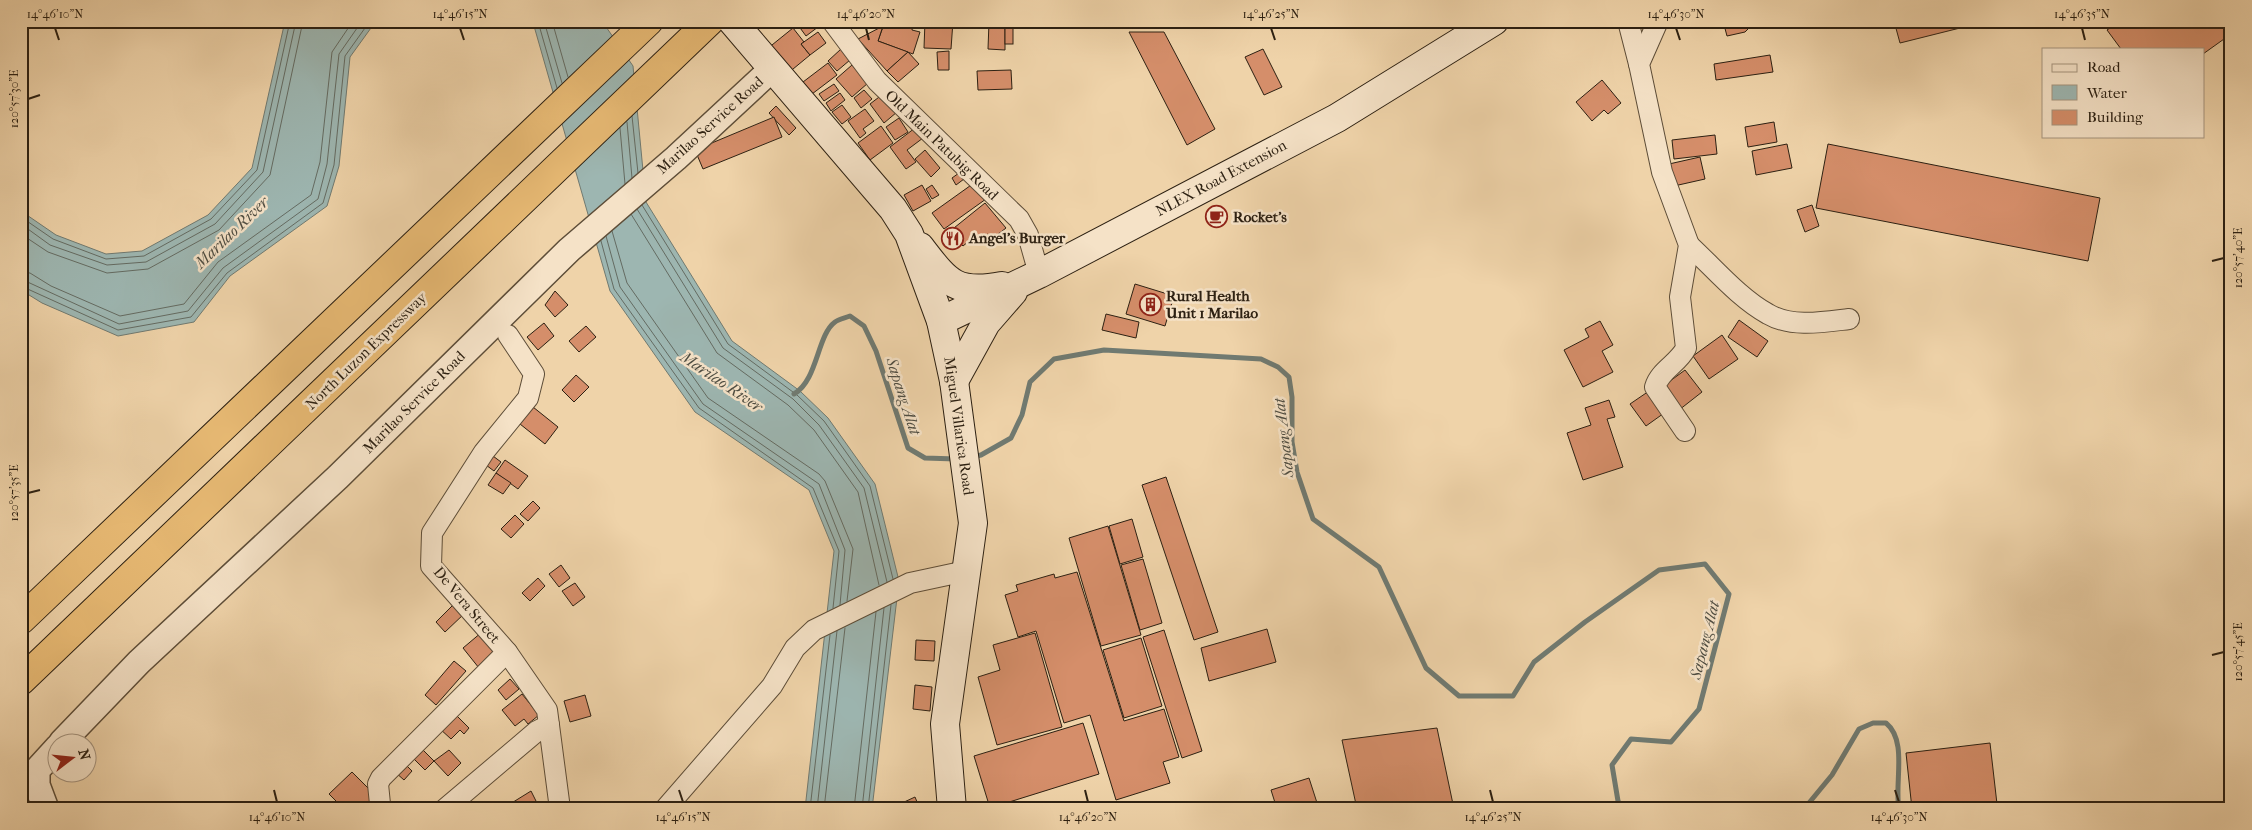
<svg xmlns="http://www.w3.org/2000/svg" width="2252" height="830" font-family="'IM FELL French Canon',serif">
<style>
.water{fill:#9db6b1;stroke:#707a71}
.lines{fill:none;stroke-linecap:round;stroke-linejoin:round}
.shore{stroke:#646b62;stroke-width:1}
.stream{stroke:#707a71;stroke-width:5}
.building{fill:#d58e6a;stroke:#2c2012}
.minor-casing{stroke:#5d4d38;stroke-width:22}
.tertiary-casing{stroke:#5d4d38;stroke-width:28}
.secondary-casing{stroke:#2c2012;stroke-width:30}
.motorway-casing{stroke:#2c2012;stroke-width:30}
.minor{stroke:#f5e2c7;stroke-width:20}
.tertiary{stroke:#f5e2c7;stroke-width:25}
.secondary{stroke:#f5e2c7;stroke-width:28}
.motorway{stroke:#e8ba74;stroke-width:28}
.ticks{fill:none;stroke:#2c2012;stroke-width:2}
.labels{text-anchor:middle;stroke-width:5;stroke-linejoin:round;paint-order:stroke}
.street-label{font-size:15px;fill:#2c2012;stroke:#f5e2c7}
.poi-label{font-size:15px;font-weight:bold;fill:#2c2012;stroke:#f5e2c7;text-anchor:start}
.water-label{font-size:16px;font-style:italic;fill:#4e4d42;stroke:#f5e2c7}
.neatline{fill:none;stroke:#2c2012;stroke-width:2}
.ticks-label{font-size:12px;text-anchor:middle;fill:#2c2012}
</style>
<rect width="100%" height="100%" fill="#efd3a9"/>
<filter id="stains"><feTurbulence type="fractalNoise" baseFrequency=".004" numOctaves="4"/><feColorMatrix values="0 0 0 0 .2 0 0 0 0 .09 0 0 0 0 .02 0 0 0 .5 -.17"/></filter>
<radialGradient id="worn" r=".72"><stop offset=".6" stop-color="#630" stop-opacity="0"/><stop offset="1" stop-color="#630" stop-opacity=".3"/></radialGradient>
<g class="water">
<polygon points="285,21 376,21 350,57 339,166 327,206 230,276 194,322 118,336 42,303 21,290 21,211 56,235 106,254 142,251 208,215 252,168"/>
<polygon points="526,21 602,21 633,66 646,202 732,341 800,391 828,418 875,484 899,581 872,809 805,809 834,551 809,490 695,412 610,291 534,26"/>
</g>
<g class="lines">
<g class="shore">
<polyline points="536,21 539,25 557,88"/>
<polyline points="544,21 562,83"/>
<polyline points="552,21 568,77"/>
<polyline points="632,116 638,173"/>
<polyline points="627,122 632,178"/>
<polyline points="620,128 625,184"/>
<polyline points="642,205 728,344 797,395 824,421 870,486 893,579"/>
<polyline points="637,209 723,348 793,399 819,425 864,488 887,582"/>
<polyline points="631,214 717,353 788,405 814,430 858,492 879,585"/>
<polyline points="21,217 53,239 106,259 144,256 211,219 257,170 290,21"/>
<polyline points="21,224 50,245 107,265 146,262 215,224 263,172 296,21"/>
<polyline points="612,231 627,283 708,398 819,474 825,481 853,549 847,601"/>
<polyline points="21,234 48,252 107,273 148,269 219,230 270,175 303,21"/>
<polyline points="606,236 620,287 703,404 819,484 845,550 840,605"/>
<polyline points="601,241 614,289 699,408 813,488 839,551 833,608"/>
<polyline points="21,272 30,273 51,286 120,316 184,304 218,262 311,195 320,162 332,52 353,21"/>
<polyline points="21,279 119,324 188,311 223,268 318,199 327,164 339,54 362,21"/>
<polyline points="21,286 118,330 191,317 227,273 323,203 334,165 345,56 370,21"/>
<polyline points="810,809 830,635"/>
<polyline points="817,809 837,631"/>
<polyline points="824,809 845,628"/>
<polyline points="854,809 876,612"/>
<polyline points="862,809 884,608"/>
<polyline points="868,809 891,605"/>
</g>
<g class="stream">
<path d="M794,394C818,380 817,335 835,322C838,319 845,318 850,316L864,326L876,351L908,448L925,458L956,459"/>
<polyline points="972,457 981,455 1011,438 1022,415 1030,382 1054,359 1104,350 1261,359 1278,367 1289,377 1292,397 1292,442 1297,472 1313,519 1379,567 1426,668 1459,696 1513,696 1534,662 1585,622 1659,570 1705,564 1729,594 1699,709 1671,742 1631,739 1612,765 1618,801 1623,809"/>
<path d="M1804,809L1832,775L1859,729L1873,723H1886C1908,741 1894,783 1899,809"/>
</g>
</g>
<g class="building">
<polygon points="795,21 820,21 822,24 806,36"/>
<polygon points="885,21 913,21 912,30 920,32 913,54 878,41"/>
<polygon points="925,21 953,21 951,49 924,48"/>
<polygon points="1723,21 1756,21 1745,32 1727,36"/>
<polygon points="1894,21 1971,21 1972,25 1900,43"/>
<polygon points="2120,21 2231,21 2231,34 2203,54 2203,49 2121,49 2107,30"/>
<polygon points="989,22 1005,23 1005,50 988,49"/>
<polygon points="883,26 878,41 908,52 887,71 858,39"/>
<rect x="1005" y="26" width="8" height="18"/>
<polygon points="793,28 804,42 801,44 810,55 787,74 767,49"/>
<polygon points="818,32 826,43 810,55 801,44"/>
<polygon points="1129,32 1164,32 1215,129 1187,145"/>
<polygon points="841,49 850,60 837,71 828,61"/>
<polygon points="1263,49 1282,87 1264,95 1245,57"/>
<polygon points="949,51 949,70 938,70 937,52"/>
<polygon points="908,52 919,64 898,82 887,71"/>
<polygon points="1770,55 1773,72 1716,80 1714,64"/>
<polygon points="828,63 837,75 812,94 803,82"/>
<polygon points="852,65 868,83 852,97 836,79"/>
<polygon points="1011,70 1012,89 978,90 977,71"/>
<polygon points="1602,80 1621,103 1608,114 1604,110 1592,121 1576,102"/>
<polygon points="834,84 839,91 824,101 819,94"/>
<polygon points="864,90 872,99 861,108 854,98"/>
<polygon points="840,93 845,100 831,111 826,103"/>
<polygon points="883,94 897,112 884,123 870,104"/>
<polygon points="842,105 851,117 842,124 832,112"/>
<polygon points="776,106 796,128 789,135 769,113"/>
<polygon points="865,109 874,121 863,129 866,133 860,138 848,121"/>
<polygon points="774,117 782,137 703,169 695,150"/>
<polygon points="899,118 908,132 895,140 886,127"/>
<polygon points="1774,122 1777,142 1748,147 1745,127"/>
<polygon points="881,126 893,143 870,160 858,143"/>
<polygon points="915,128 923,138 907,150 916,162 906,169 890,147"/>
<polygon points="1715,135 1717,154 1674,159 1672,140"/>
<polygon points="1787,144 1792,168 1756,175 1752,151"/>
<polygon points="1828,144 2100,198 2088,261 1816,208"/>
<polygon points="925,150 940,168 931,177 915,159"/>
<polygon points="1700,157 1705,179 1674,186 1669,164"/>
<polygon points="959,173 964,179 956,185 952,178"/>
<polygon points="974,183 986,199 944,229 932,213"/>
<polygon points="922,185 931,201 913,211 904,195"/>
<polygon points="932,185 939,195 932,199 926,189"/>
<polygon points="985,203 1006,228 992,239 988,234 972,244 969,241 963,246 960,243 953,248 944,236"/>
<polygon points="1812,205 1819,226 1805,232 1797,210"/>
<polygon points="1135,284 1174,296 1165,326 1126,314"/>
<polygon points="555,291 568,305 555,317 545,305"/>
<polygon points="1106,314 1139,322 1136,338 1102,330"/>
<polygon points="1739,320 1768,341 1757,357 1728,337"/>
<polygon points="1600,321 1613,345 1602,351 1613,372 1583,387 1564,350 1589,337 1585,329"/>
<polygon points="544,323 554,336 538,350 527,337"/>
<polygon points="586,326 596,337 579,352 569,341"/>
<polygon points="1722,335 1738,359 1709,379 1693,356"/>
<polygon points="1685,370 1702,392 1679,410 1662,387"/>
<polygon points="576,375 589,387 574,402 562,390"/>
<polygon points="1652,389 1667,411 1646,426 1630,404"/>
<polygon points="1609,400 1615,417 1607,419 1623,467 1583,480 1567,433 1591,425 1585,408"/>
<polygon points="533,407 558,427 545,444 520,424"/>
<polygon points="489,453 501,462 494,471 482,462"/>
<polygon points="505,460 528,476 518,489 496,473"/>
<polygon points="496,473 511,483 503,494 488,485"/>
<polygon points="1166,477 1218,632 1194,640 1142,485"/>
<polygon points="533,501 540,508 528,521 520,514"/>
<polygon points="515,515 524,524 511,538 501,529"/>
<polygon points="1132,519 1143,557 1120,564 1109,526"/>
<polygon points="1108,526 1141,635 1101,646 1069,538"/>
<polygon points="1143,559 1162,623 1140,630 1121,565"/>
<polygon points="561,565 570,578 559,587 549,574"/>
<polygon points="1077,572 1124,721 1164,709 1179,757 1163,762 1170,783 1116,800 1090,715 1064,723 1036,631 1018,637 1005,595 1018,591 1016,585 1054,574 1055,578"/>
<polygon points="538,578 545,586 530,601 522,593"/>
<polygon points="575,583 585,597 573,606 562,591"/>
<polygon points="455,603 465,613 445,632 436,622"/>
<polygon points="1267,629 1276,662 1209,681 1201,648"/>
<polygon points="1164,630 1202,751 1182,758 1143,637"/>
<polygon points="482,632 498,652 479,668 463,648"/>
<polygon points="1035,633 1062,727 997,745 978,677 1000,670 993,645"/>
<polygon points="1141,638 1162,706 1124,718 1103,650"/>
<polygon points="916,640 935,641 934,661 915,660"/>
<polygon points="454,661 466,671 436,705 425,695"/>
<polygon points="510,679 519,689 506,700 498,690"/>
<polygon points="915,685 932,687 930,711 913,709"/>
<polygon points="522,694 539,715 528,724 524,719 515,726 502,710"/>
<polygon points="585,695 591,716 570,722 564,701"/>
<polygon points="454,713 469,728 464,734 460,730 451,739 439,728"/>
<polygon points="1083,723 1099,774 990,808 974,756"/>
<polygon points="1437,728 1454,809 1357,809 1342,740"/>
<polygon points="1990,743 1997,804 1955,809 1912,809 1906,753"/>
<polygon points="423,750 434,761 425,770 414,759"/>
<polygon points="449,750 461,763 448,776 434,761"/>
<polygon points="404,763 412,771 404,780 395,772"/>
<polygon points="352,772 376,796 363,809 344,809 329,794"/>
<polygon points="1309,778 1319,809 1277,809 1271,790"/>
<polygon points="531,791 540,809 513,809 510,804"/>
<polygon points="915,797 920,809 889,809"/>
</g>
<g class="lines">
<defs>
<g id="minor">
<polyline points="832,21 877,81 1019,219 1028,235 1039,274"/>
<polyline points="1628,21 1639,64"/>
<path d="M1658,21L1639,64L1662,172L1689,245L1680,297L1686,348C1678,364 1660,370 1655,387L1685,431"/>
<path d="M1689,245C1714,268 1739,298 1768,314C1792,328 1824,322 1849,319"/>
<polyline points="508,335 534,374 528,398 484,452 432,533 431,566 507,652 547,710 560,809"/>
<polyline points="377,809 380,804 378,784 381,778 507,652"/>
<polyline points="445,809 537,731 549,725"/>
<polyline points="665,809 772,686 795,648 814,630 910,583 966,571"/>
</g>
<g id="tertiary">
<polyline points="62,742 139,662 338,477 569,250 676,158 773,68"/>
<polyline points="46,809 37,785 37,770 58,747"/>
</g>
<g id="secondary">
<polyline points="732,21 893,209 909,234 941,321 954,381 973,523 945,724 952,809"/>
<path d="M920,247C947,282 955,295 1002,286"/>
<polyline points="941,321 1039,274 1337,118 1494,21"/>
<polyline points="954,381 986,323 1013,292"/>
</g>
<g id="motorway">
<polyline points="21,620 649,21"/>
<polyline points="21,681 710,21"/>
</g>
</defs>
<use href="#minor" class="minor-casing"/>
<use href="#tertiary" class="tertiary-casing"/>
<use href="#secondary" class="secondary-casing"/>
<use href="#motorway" class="motorway-casing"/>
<use href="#minor" class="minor"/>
<use href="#tertiary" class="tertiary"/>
<use href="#secondary" class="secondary"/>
<use href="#motorway" class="motorway"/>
</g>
<path class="ticks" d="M55,28L59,40M460,28L464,40M866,28L869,40M1271,28L1275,40M1676,28L1680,40M2082,28L2085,40M28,99L40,95M2212,261L2224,258M28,493L40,490M2212,655L2224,652M274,790L277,802M679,790L683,802M1085,790L1088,802M1490,790L1493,802M1895,790L1899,802"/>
<defs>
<symbol id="cafe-ring" viewBox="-11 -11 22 22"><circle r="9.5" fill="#f5e2c7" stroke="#8f2418" stroke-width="1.5"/><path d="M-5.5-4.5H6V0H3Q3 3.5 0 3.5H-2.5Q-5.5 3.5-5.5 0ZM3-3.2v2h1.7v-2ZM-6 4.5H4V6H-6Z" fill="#8f2418"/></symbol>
<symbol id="restaurant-ring" viewBox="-11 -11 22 22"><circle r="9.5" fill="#f5e2c7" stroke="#8f2418" stroke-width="1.5"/><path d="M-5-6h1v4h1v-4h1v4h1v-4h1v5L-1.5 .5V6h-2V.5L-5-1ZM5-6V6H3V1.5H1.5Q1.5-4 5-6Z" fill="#8f2418"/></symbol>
<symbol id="building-ring" viewBox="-11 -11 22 22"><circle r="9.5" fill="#f5e2c7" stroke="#8f2418" stroke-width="1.5"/><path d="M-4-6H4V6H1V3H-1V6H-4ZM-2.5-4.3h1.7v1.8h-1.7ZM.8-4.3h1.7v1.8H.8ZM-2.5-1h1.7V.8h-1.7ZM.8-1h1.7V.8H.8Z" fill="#8f2418"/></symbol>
</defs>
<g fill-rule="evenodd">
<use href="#cafe-ring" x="1204" y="204" width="25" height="25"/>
<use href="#restaurant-ring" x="940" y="226" width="25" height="25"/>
<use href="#building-ring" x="1138" y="292" width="25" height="25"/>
</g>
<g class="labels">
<g class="street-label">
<text transform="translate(710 125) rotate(-42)" y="5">Marilao Service Road</text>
<text transform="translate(942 145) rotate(44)" y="5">Old Main Patubig Road</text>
<text transform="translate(1221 178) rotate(-28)" y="5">NLEX Road Extension</text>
<text transform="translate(366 351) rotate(-44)" y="5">North Luzon Expressway</text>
<text transform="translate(414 402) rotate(-45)" y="5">Marilao Service Road</text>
<text transform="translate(959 426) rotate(82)" y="5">Miguel Villarica Road</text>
<text transform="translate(467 605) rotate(50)" y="5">De Vera Street</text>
</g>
<g class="poi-label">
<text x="1233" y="222">Rocket’s</text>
<text x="969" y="243">Angel's Burger</text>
<text x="1166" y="301">Rural Health<tspan x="1166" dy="17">Unit 1 Marilao</tspan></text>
</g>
<g class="water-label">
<text transform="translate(231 232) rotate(-44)" y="6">Marilao River</text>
<text transform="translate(722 381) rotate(34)" y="6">Marilao River</text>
<text transform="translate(904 396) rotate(72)" y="6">Sapang Alat</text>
<text transform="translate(1283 438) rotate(-97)" y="6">Sapang Alat</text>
<text transform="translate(1704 640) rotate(-76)" y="6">Sapang Alat</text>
</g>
</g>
<rect width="2252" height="830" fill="none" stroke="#efd3a9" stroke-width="55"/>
<rect x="2042" y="48" width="162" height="90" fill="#f5e2c7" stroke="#a5947f"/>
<rect x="2052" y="64" width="25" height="8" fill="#f5e2c7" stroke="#a5947f"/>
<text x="2087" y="72" font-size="15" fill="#2c2012">Road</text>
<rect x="2052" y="85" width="25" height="15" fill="#9db6b1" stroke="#a5947f"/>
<text x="2087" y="98" font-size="15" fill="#2c2012">Water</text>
<rect x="2052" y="110" width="25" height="15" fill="#d58e6a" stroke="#a5947f"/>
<text x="2087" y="122" font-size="15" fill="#2c2012">Building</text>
<g transform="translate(72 758) rotate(74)"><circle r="24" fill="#f5e2c7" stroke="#a5947f"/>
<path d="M0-4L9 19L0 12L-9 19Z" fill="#8f2418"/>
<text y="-8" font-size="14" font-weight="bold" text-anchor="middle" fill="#2c2012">N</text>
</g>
<rect x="28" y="28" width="2196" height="774" class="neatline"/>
<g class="ticks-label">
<text x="55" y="18">14°46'10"N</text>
<text x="460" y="18">14°46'15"N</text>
<text x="866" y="18">14°46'20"N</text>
<text x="1271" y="18">14°46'25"N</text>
<text x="1676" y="18">14°46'30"N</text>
<text x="2082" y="18">14°46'35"N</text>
<text transform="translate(14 99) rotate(-90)" y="4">120°57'30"E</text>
<text transform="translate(2238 258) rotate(-90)" y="4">120°57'40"E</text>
<text transform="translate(14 493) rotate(-90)" y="4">120°57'35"E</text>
<text transform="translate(2238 652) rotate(-90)" y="4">120°57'45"E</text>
<text x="277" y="821">14°46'10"N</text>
<text x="683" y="821">14°46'15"N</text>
<text x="1088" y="821">14°46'20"N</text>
<text x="1493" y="821">14°46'25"N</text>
<text x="1899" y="821">14°46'30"N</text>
</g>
<rect width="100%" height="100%" filter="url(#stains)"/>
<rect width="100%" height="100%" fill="url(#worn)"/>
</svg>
